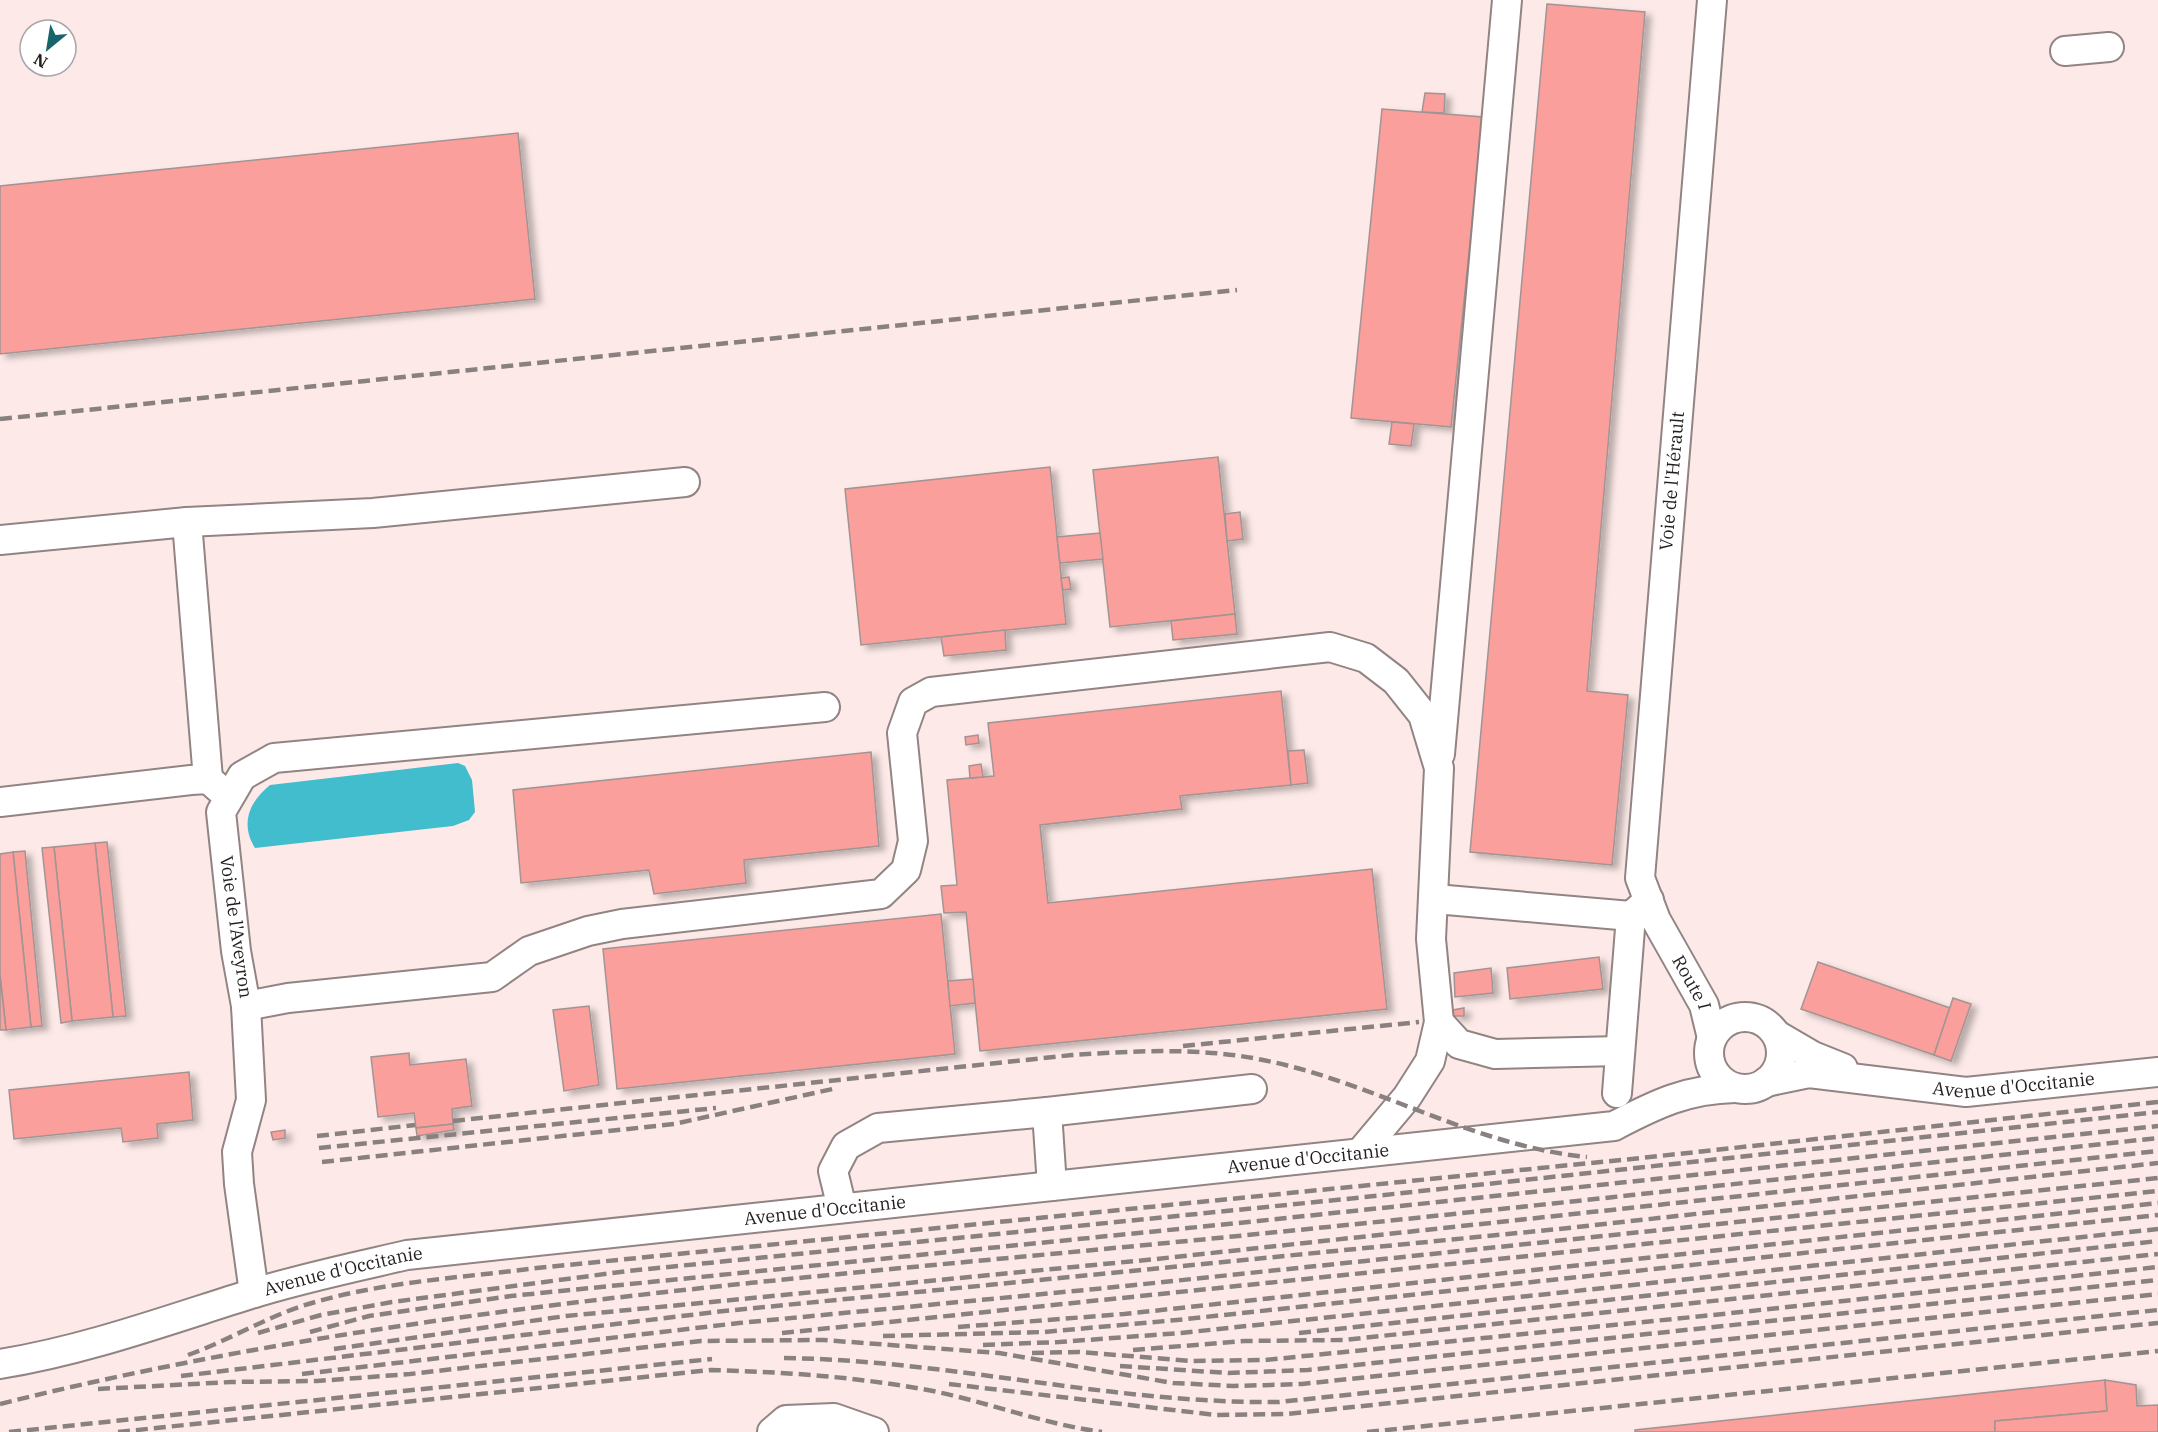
<svg xmlns="http://www.w3.org/2000/svg" width="2158" height="1432" font-family="'IBM Plex Serif',serif">
<style>
.built{fill:#fdeae8;fill-rule:evenodd}
.water{fill:#41bdcd}
.building{fill:#fa9f9b;stroke:#a29493;stroke-width:1.5;filter:url(#shadow)}
.lines{fill:none;stroke-linecap:round;stroke-linejoin:round}
.minor-casing{stroke:#918483;stroke-width:32}
.minor{stroke:#fff;stroke-width:28}
.rail{stroke:#888180;stroke-width:4.5;stroke-dasharray:12 6;stroke-linecap:butt}
.labels{text-anchor:middle;stroke-width:4.5;stroke-linejoin:round;paint-order:stroke}
.street-label{font-size:18px;fill:#231e1d;stroke:#fff}
</style>
<defs>
<filter id="shadow"><feDropShadow dx="6" dy="4" stdDeviation="3" flood-color="#0004"/></filter>
</defs>
<rect width="100%" height="100%" fill="#fff6f5"/>
<path class="built" d="M0,0H2158V1432H0ZM30,30H66V66H30Z"/>
<path class="water" d="M458,763L465,766L472,780L475,812L469,820L453,826L255,848C240,824 249,802 270,785Z"/>
<g class="building">
<polygon points="1547,4 1645,12 1587,691 1628,695 1612,865 1470,852"/>
<polygon points="1425,93 1445,94 1444,113 1422,112"/>
<polygon points="1382,109 1483,117 1451,427 1351,418"/>
<polygon points="518,133 535,299 0,354 0,186"/>
<polygon points="1392,422 1414,424 1411,446 1389,444"/>
<polygon points="1218,457 1235,614 1110,627 1093,470"/>
<polygon points="1050,467 1066,624 861,645 845,489"/>
<polygon points="1240,512 1243,539 1227,541 1225,514"/>
<polygon points="1100,533 1103,559 1060,563 1057,537"/>
<polygon points="1069,577 1071,589 1063,590 1061,578"/>
<polygon points="1235,614 1237,634 1173,640 1171,621"/>
<polygon points="1005,630 1006,650 944,656 941,637"/>
<polygon points="1281,691 1291,785 1180,796 1182,809 1040,825 1048,903 1372,869 1387,1009 980,1051 966,912 944,913 941,886 957,885 947,780 994,776 988,723"/>
<polygon points="978,735 979,743 966,745 965,737"/>
<polygon points="1304,750 1308,783 1291,785 1288,751"/>
<polygon points="871,752 879,846 744,860 746,883 654,894 649,870 521,883 513,790"/>
<polygon points="981,764 983,777 970,778 969,766"/>
<polygon points="107,842 126,1016 113,1017 95,843"/>
<polygon points="95,843 113,1017 72,1021 54,847"/>
<polygon points="54,847 72,1021 61,1023 42,848"/>
<polygon points="25,851 42,1026 31,1027 13,852"/>
<polygon points="13,852 31,1027 6,1030 0,975 0,854"/>
<polygon points="941,914 955,1054 617,1089 603,949"/>
<polygon points="1599,957 1603,989 1510,999 1507,968"/>
<polygon points="1818,962 1950,1008 1934,1055 1801,1009"/>
<polygon points="1491,968 1493,993 1455,997 1454,973"/>
<polygon points="0,975 6,1030 0,1030"/>
<polygon points="973,979 975,1003 950,1006 948,981"/>
<polygon points="1953,998 1971,1004 1951,1061 1934,1055"/>
<polygon points="589,1006 599,1085 564,1091 553,1010"/>
<polygon points="1464,1008 1464,1016 1453,1016 1453,1010"/>
<polygon points="409,1053 410,1065 466,1059 472,1106 452,1109 453,1124 416,1128 414,1113 378,1117 371,1057"/>
<polygon points="189,1072 193,1120 157,1124 158,1138 123,1142 121,1128 14,1139 9,1090"/>
<polygon points="453,1124 454,1130 417,1136 416,1128"/>
<polygon points="285,1130 285,1138 273,1140 271,1132"/>
<polygon points="2105,1380 2107,1411 1995,1421 1995,1432 1635,1432 1635,1430"/>
<polygon points="2105,1380 2136,1385 2137,1406 2158,1405 2158,1432 1995,1432 1995,1421 2107,1411"/>
</g>
<g class="lines">
<defs>
<g id="minor">
<path id="s1" d="M1712,0L1640,878L1656,920L1704,1005L1712,1038"/>
<polyline points="2065,51 2109,47"/>
<polyline points="187,522 208,779"/>
<polyline points="0,540 187,522 373,513 685,482"/>
<polyline points="1440,754 1507,0"/>
<polyline points="0,802 191,780 208,779 223,792"/>
<polyline points="1435,899 1631,916"/>
<polyline points="246,1006 288,998 492,977 529,951 588,931 622,924 881,894 906,870 913,841 902,733 913,702 931,692 1330,647 1366,658 1396,681 1423,715 1439,768 1431,939 1439,1022 1430,1061 1407,1097 1360,1153"/>
<circle cx="1745" cy="1053" r="36"/>
<polyline points="1439,1022 1459,1044 1495,1054 1620,1051"/>
<polyline points="1777,1035 1813,1056 1843,1068"/>
<path id="s2" d="M1766,1082L1809,1073L1966,1092L2158,1072"/>
<polyline points="1617,1093 1631,916 1649,900"/>
<polyline points="1047,1112 1052,1186"/>
<polyline points="842,1208 833,1171 846,1146 878,1128 1047,1112 1252,1089"/>
<polyline points="254,1293 239,1184 237,1152 251,1100 246,1006 236,951 221,812 242,776 274,758 825,707"/>
<path id="s3" d="M0,1364C86,1350 168,1320 251,1294C302,1278 355,1267 407,1255L1614,1126C1656,1104 1687,1089 1735,1088"/>
<polyline points="772,1432 786,1420 834,1418 874,1432"/>
</g>
</defs>
<use href="#minor" class="minor-casing"/>
<use href="#minor" class="minor"/>
<g class="rail">
<polyline points="0,419 1237,290"/>
<polyline points="1183,1046 1419,1022"/>
<path d="M453,1121L1072,1055C1134,1051 1201,1047 1263,1060C1374,1082 1473,1146 1587,1157"/>
<polyline points="317,1136 415,1125"/>
<polyline points="319,1148 716,1108"/>
<polyline points="322,1162 674,1124 837,1088"/>
<polyline points="958,1327 1124,1314 2158,1203"/>
<polyline points="310,1332 369,1316 511,1296 1258,1221 2158,1126"/>
<polyline points="258,1333 321,1315 392,1302 628,1271 1356,1198 2158,1112"/>
<polyline points="782,1333 2158,1191"/>
<polyline points="1299,1333 2158,1241"/>
<polyline points="883,1336 1044,1332 1177,1320 2158,1215"/>
<polyline points="983,1345 1059,1342 1181,1333 2158,1229"/>
<polyline points="334,1349 566,1316 1156,1259 2158,1151"/>
<polyline points="1133,1350 1244,1341 1343,1340 2158,1254"/>
<polyline points="1032,1353 1079,1352 1192,1361 1265,1360 1723,1314 2158,1267"/>
<path d="M188,1355C227,1341 263,1319 302,1306C377,1282 459,1278 537,1268L1641,1158L2158,1102"/>
<path d="M784,1358C950,1360 1112,1404 1279,1402L2158,1310"/>
<polyline points="1120,1366 1228,1373 1308,1370 2158,1280"/>
<polyline points="302,1374 739,1323 1106,1288 2158,1178"/>
<polyline points="181,1376 724,1311 1559,1229 2158,1163"/>
<polyline points="949,1384 1216,1415 1286,1414 2158,1323"/>
<polyline points="98,1389 231,1382 317,1381 410,1374 701,1341 823,1340 999,1353 1173,1383 1234,1386 1302,1384 2158,1294"/>
<path d="M0,1404C368,1312 748,1283 1125,1247C1470,1214 1814,1175 2158,1138"/>
<polyline points="9,1432 712,1359"/>
<path d="M118,1432L711,1370C786,1372 859,1377 933,1391C990,1403 1044,1424 1102,1432"/>
<polyline points="1367,1432 2158,1351"/>
</g>
</g>
<g class="labels">
<g class="street-label">
<text transform="translate(1672 481) rotate(-85)" y="6">Voie de l'Hérault</text>
<text transform="translate(236 927) rotate(82)" y="6">Voie de l'Aveyron</text>
<text dy="6" stroke="none"><textPath href="#s1" startOffset="998">Route I</textPath></text>
<text dy="6" stroke="none"><textPath href="#s2" startOffset="250">Avenue d'Occitanie</textPath></text>
<text dy="6" stroke="none"><textPath href="#s3" startOffset="1328">Avenue d'Occitanie</textPath></text>
<text dy="6" stroke="none"><textPath href="#s3" startOffset="842">Avenue d'Occitanie</textPath></text>
<text dy="6" stroke="none"><textPath href="#s3" startOffset="356">Avenue d'Occitanie</textPath></text>
</g>
</g>
<g transform="translate(48 48) rotate(210)"><circle r="28" fill="#ffffff" stroke="#a7a5a5" stroke-width="1.5"/>
<path d="M0-4.5L10 22L0 15L-10 22Z" fill="#17646d"/>
<text y="-9" font-size="16" font-weight="bold" text-anchor="middle" fill="#231e1d">N</text>
</g>
</svg>
